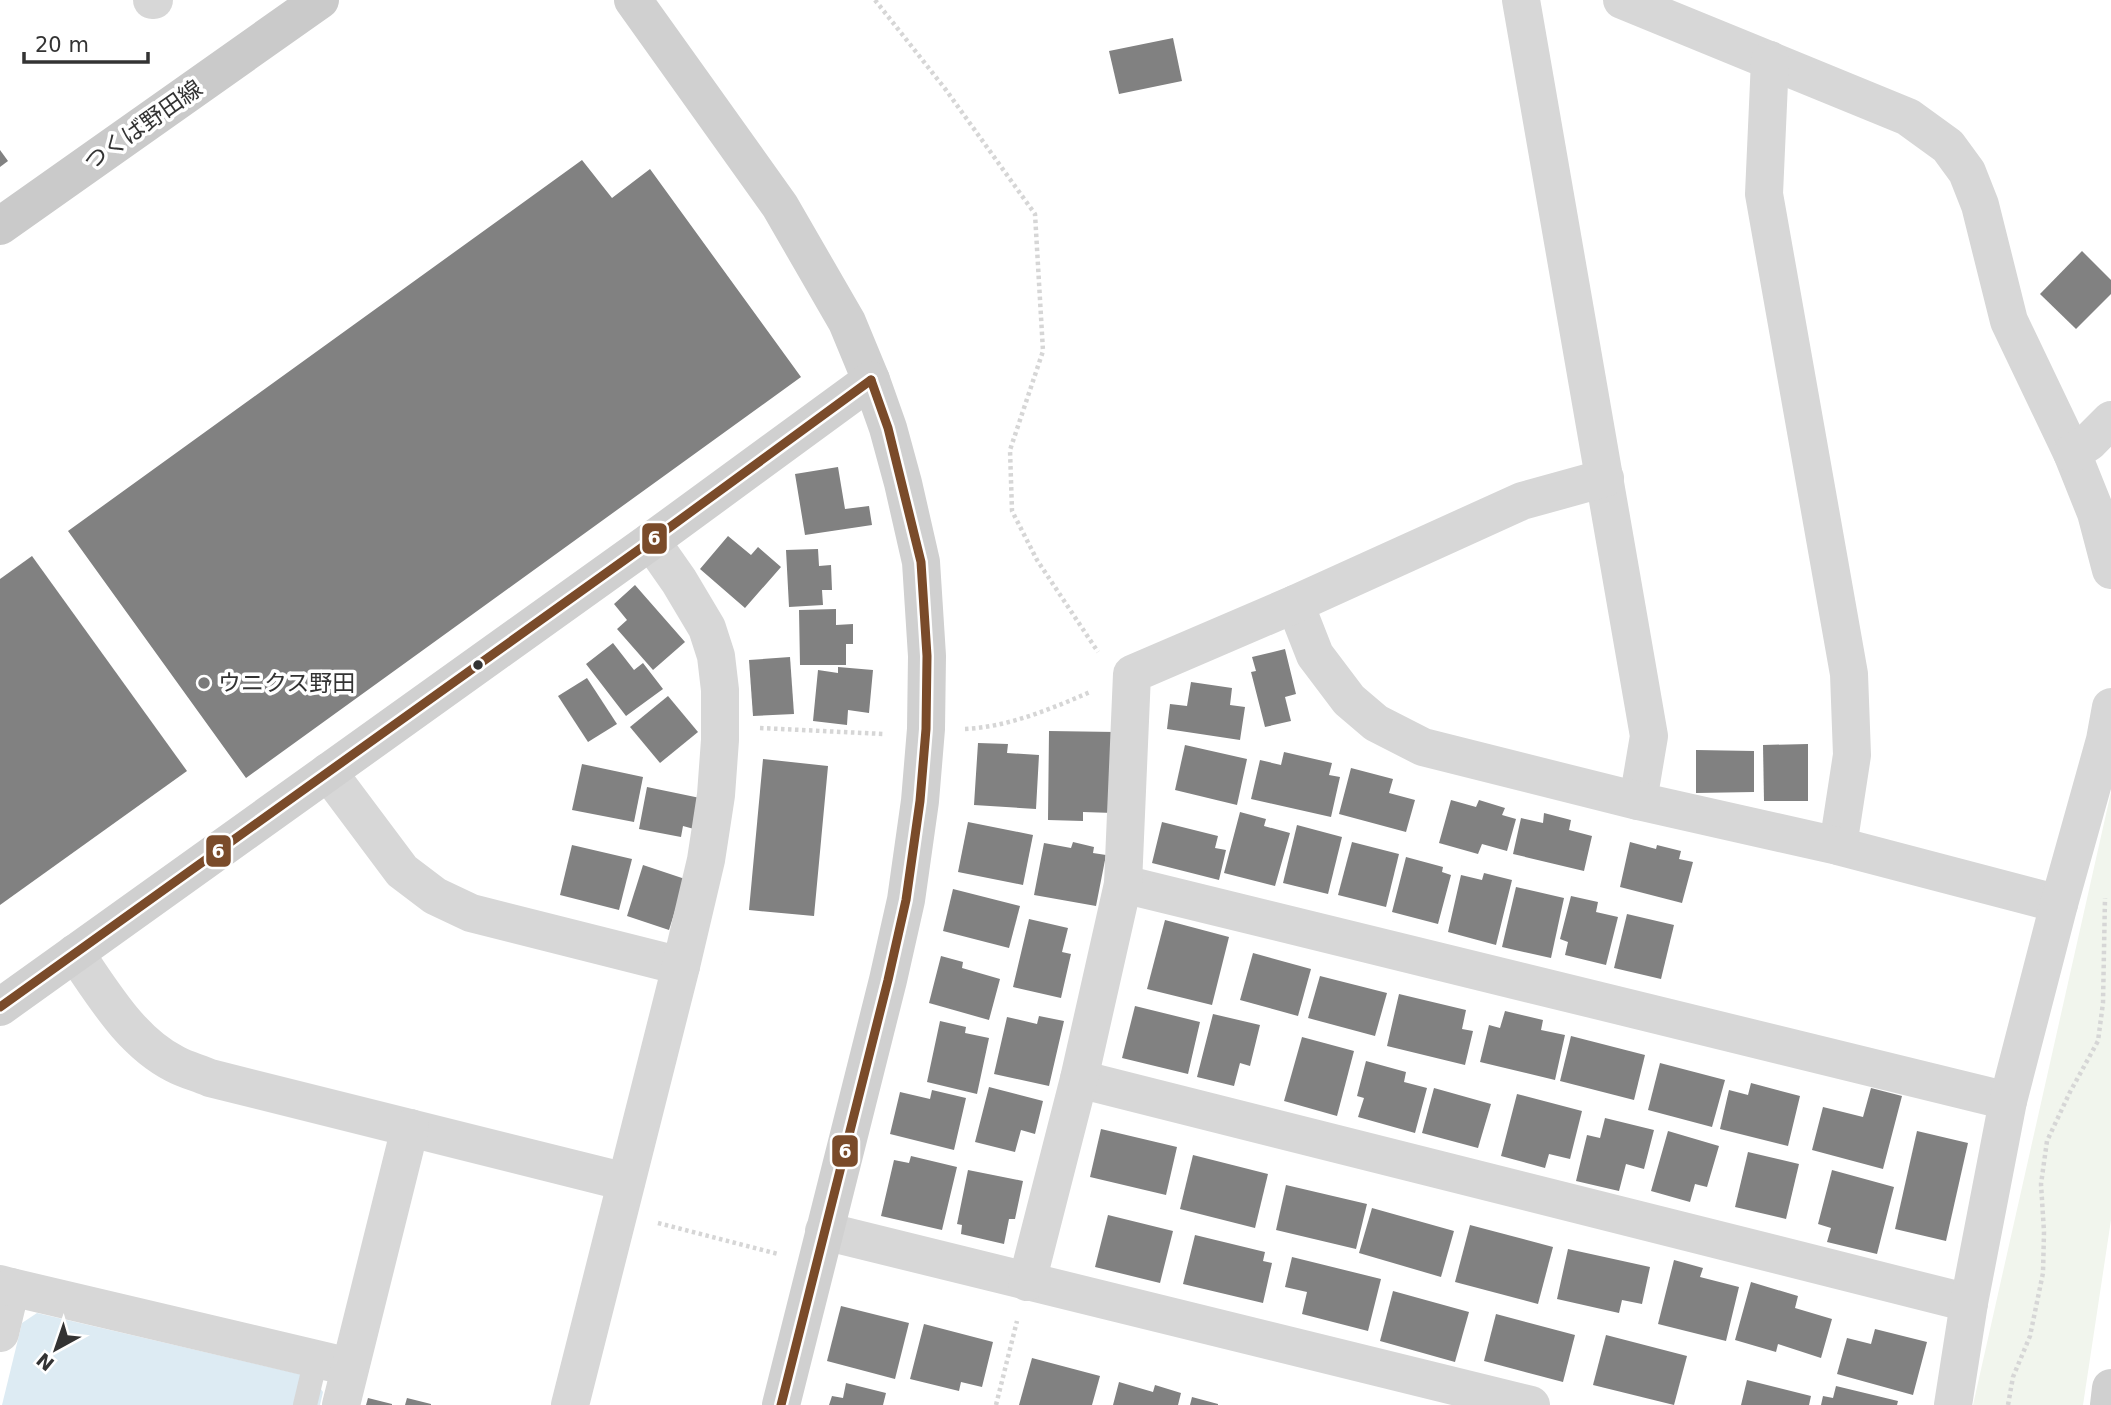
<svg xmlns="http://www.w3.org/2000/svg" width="2111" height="1405" font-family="'DejaVu Sans','Noto Sans JP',sans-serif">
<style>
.green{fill:#f1f5ed}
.water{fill:#ddebf3}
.building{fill:#818181}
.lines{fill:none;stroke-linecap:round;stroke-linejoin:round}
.path{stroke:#d6d6d6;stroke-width:4.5;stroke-dasharray:3.5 3.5;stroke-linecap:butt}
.lane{stroke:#d7d7d7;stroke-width:24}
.street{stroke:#d7d7d7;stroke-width:38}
.secondary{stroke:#d0d0d0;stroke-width:38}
.primary{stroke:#cacaca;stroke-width:38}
.bus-1-casing{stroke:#fff;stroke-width:14}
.bus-1{stroke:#7a4b2a;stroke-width:9}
.bus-dot{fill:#333;stroke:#fff;stroke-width:2.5}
.poi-dot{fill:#7a7a7a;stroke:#fff;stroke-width:2.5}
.labels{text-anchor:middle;stroke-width:7;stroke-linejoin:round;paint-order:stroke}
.street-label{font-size:23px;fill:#333;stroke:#fff}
.poi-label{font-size:23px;fill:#333;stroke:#fff;text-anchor:start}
.line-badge{stroke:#fff;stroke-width:2.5}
.badge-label{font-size:19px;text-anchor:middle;font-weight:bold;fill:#fff}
</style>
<rect width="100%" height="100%" fill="#fff"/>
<polygon class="green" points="2111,792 2111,1220 2083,1405 1973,1405"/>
<polygon class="water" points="37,1313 312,1377 323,1392 320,1405 2,1405 22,1323"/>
<g class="building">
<polygon points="1173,38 1182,81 1119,94 1109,51"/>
<polygon points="0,150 8,161 0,167"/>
<polygon points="582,160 612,198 650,169 801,377 246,778 68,531"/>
<polygon points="2082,251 2111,280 2111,294 2076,329 2040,294"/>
<polygon points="838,467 845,509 869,506 872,525 805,535 795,474"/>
<polygon points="728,536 751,555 758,547 781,567 745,608 700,569"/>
<polygon points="818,549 819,566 831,565 832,590 822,590 823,605 789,607 786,550"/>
<polygon points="32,556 187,771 0,905 0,579"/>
<polygon points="635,585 685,642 653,670 617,629 627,620 614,604"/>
<polygon points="836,609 836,625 853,624 853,644 846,644 846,665 800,665 799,610"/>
<polygon points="613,643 634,670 643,663 663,689 626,716 586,664"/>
<polygon points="1285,649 1296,694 1285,697 1291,721 1265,727 1251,672 1256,671 1252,657"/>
<polygon points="790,657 794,714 753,716 749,660"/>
<polygon points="838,667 873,670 869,713 848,710 847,725 813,721 818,670 838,673"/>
<polygon points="587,678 617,724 588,742 558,696"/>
<polygon points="1191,682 1232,688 1230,705 1245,707 1240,740 1167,729 1170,704 1187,706"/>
<polygon points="668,696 698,732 660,763 630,727"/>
<polygon points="1049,731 1116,732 1114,813 1083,812 1083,821 1048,820"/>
<polygon points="978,743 1008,744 1007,753 1039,755 1036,809 974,805"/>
<polygon points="1808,744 1808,801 1764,801 1763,745"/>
<polygon points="1185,745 1247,759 1237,805 1175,790"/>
<polygon points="1696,750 1754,751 1754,792 1696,793"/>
<polygon points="1284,752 1332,763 1329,775 1340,777 1331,817 1251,799 1260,760 1281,765"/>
<polygon points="763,759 828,766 814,916 749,910"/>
<polygon points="582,764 643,777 634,822 572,810"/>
<polygon points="1351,768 1393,779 1389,793 1415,800 1406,832 1339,814"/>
<polygon points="647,787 700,798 694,829 683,826 681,837 639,829"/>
<polygon points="1451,800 1476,807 1479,800 1505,808 1502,815 1516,819 1507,851 1482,844 1478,854 1439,843"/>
<polygon points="1240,812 1266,819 1264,826 1290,833 1275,886 1224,873"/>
<polygon points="1544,813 1571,820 1569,830 1592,836 1584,871 1513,854 1521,818 1543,823"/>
<polygon points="968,822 1033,835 1023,885 958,872"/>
<polygon points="1162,822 1218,836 1215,848 1226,850 1219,880 1152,863"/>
<polygon points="1297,825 1342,837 1328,894 1283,883"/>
<polygon points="1073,842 1094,847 1093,853 1106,855 1096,906 1034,895 1044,843 1071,848"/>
<polygon points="1352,842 1399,854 1386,907 1338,895"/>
<polygon points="1630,842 1656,849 1657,845 1681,851 1679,859 1693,862 1682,903 1620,887"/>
<polygon points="572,845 632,859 619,910 560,895"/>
<polygon points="1406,857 1443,867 1442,872 1451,875 1438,924 1392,912"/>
<polygon points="643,865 685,879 669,930 627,916"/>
<polygon points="1484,873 1512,880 1496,945 1448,932 1461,875 1482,880"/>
<polygon points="1516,887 1564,898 1551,958 1502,947"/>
<polygon points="953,889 1020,906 1009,948 943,931"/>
<polygon points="1571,896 1598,902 1596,912 1618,917 1606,965 1565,955 1568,942 1560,939"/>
<polygon points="1627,914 1674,925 1661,979 1614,968"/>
<polygon points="1029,919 1068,928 1062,952 1071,954 1061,998 1013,987"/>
<polygon points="1165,920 1229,937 1212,1005 1147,989"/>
<polygon points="1253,953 1311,969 1298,1016 1240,1000"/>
<polygon points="941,956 963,962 962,968 1000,979 989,1020 929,1003"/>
<polygon points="1320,976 1387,993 1375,1036 1308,1018"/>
<polygon points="1399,994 1466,1010 1462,1029 1473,1031 1465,1065 1387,1046"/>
<polygon points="1135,1006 1200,1022 1188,1074 1122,1058"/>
<polygon points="1505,1011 1543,1020 1541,1030 1565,1035 1555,1080 1480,1062 1489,1025 1500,1028"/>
<polygon points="1213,1014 1260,1025 1250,1066 1240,1063 1234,1086 1197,1077"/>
<polygon points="1039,1016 1064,1021 1049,1086 994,1074 1007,1017 1037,1024"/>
<polygon points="940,1021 966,1027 965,1033 989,1038 977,1094 927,1082"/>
<polygon points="1571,1036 1645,1055 1634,1100 1560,1081"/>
<polygon points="1302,1037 1354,1051 1337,1116 1284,1101"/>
<polygon points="1366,1061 1406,1072 1404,1082 1427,1088 1415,1133 1358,1117 1364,1098 1357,1096"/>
<polygon points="1660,1063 1725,1080 1712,1127 1648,1110"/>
<polygon points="1751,1083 1800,1096 1788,1146 1720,1129 1729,1090 1748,1095"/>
<polygon points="989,1087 1043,1101 1035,1134 1021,1130 1015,1152 975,1142"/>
<polygon points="1434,1088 1491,1104 1478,1148 1422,1133"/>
<polygon points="1871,1088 1902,1096 1883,1169 1812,1150 1823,1107 1863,1117"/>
<polygon points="932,1090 966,1098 954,1150 890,1134 900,1092 930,1099"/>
<polygon points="1517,1094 1582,1111 1570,1159 1549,1154 1545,1168 1501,1156"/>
<polygon points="1605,1118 1654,1130 1644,1169 1626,1164 1619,1191 1576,1181 1587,1135 1600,1138"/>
<polygon points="1101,1129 1177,1147 1166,1195 1090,1177"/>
<polygon points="1668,1131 1719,1146 1707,1187 1695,1184 1690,1202 1651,1191"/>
<polygon points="1917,1131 1968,1143 1946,1241 1895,1229"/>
<polygon points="1748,1152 1799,1164 1786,1219 1735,1207"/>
<polygon points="1193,1155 1268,1174 1255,1228 1180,1209"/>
<polygon points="911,1156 957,1167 942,1230 881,1216 894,1160 909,1163"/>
<polygon points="968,1170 1023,1181 1015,1219 1009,1219 1004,1244 961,1234 962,1225 957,1224"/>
<polygon points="1832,1170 1894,1187 1877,1254 1827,1242 1831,1228 1818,1224"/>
<polygon points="1286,1185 1367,1204 1356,1249 1276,1230"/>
<polygon points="1372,1208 1454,1231 1441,1277 1359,1253"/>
<polygon points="1108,1215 1173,1231 1160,1283 1095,1267"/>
<polygon points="1470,1225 1553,1247 1538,1304 1455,1282"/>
<polygon points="1195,1235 1265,1252 1263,1261 1272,1263 1263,1303 1183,1284"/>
<polygon points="1568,1249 1650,1267 1642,1304 1622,1300 1619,1313 1557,1299"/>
<polygon points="1292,1257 1381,1279 1368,1331 1302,1314 1307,1292 1285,1287"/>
<polygon points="1674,1260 1703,1268 1700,1277 1739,1287 1726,1341 1658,1324"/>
<polygon points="1751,1282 1798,1296 1795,1308 1832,1319 1821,1358 1778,1344 1776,1352 1735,1340"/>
<polygon points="1393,1291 1469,1312 1455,1362 1380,1341"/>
<polygon points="841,1306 909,1323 895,1379 827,1361"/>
<polygon points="1496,1314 1575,1335 1563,1382 1484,1361"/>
<polygon points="924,1324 993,1342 982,1387 961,1382 959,1391 910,1379"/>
<polygon points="1875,1329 1927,1342 1913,1395 1837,1374 1847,1338 1871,1344"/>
<polygon points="1606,1335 1687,1356 1674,1405 1593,1385"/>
<polygon points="1032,1358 1100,1376 1092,1405 1019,1405"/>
<polygon points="1747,1380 1811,1396 1809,1405 1741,1405"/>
<polygon points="1119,1382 1153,1392 1155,1385 1181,1393 1178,1405 1113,1405"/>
<polygon points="846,1383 886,1393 883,1405 829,1405 832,1396 843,1398"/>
<polygon points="1836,1386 1898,1401 1897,1405 1821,1405 1823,1396 1833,1398"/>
<polygon points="1192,1397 1218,1404 1218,1405 1190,1405"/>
<polygon points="368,1398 392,1404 392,1405 366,1405"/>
<polygon points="407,1398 431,1404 431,1405 405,1405"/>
</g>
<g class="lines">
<g class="path">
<polyline points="875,0 946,90 1035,214 1043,351 1010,450 1012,511 1037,560 1098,652"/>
<polyline points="760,728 884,734"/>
<path d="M965,729C1008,727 1051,709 1090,692"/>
<polyline points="658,1223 778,1254"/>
<polyline points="996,1405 1017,1321"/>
<polyline points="2008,1405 2013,1377 2030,1336 2043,1273 2044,1232 2041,1184 2047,1141 2070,1092 2098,1041 2103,1003 2105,898"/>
</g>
<polyline class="lane" points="305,1405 316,1359"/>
<g class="street">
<polyline points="152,0 154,0"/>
<polyline points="1521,0 1649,736 1638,801"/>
<polyline points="1622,0 1908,117 1948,146 1967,172 1980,205 2009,321 2072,453 2096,513 2111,570"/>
<polyline points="1770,60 1764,194 1849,674 1852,755 1838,846"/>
<polyline points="2072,453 2089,442 2111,420"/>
<polyline points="1295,604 1315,655 1349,700 1376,723 1423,747 1638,801 1838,846 2059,904"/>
<polyline points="328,772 402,871 435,896 471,913 681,966"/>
<polyline points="1123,884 2008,1101"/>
<path d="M75,953C103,993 130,1041 175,1064C186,1070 199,1073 210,1078L626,1182"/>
<polyline points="1079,1079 1969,1303"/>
<polyline points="824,1231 1531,1405"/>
<polyline points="1027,1282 1079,1079 1123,884 1132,674 1295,604 1522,501 1605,478"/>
<polyline points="0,1284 11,1287 0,1333"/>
<polyline points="11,1287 350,1367"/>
<polyline points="341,1405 410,1128"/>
<polyline points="570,1405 681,966 706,860 716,795 720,740 720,690 716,656 707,628 679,581 651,541"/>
<polyline points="1953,1405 1969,1303 2008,1101 2059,904 2105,740 2111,707"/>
</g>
<g class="secondary">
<polyline points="633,0 780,206 847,322 871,380 888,428 903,483 921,562 927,656 926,729 920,801 906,900 888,980 781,1405"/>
<polyline points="0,1007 651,541 871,380"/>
<polyline points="2109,1405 2111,1388"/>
</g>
<polyline class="primary" points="0,226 320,0"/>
<defs>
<g id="bus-1">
<polyline points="0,1007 651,541 871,380"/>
<polyline points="781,1405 888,980 906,900 920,801 926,729 927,656 921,562 888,428 871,380"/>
</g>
</defs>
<use href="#bus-1" class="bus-1-casing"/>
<use href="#bus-1" class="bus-1"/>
</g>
<circle class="bus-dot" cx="478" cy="665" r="6"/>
<circle class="poi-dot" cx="204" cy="683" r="7"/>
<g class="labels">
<g class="street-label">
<text transform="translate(143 125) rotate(-35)" y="8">つくば野田線</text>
</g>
<g class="poi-label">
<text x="218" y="691">ウニクス野田</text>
</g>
</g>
<g class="line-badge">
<rect x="641" y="522" width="27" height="33" rx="7" fill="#7a4b2a"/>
<rect x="205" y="834" width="27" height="34" rx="7" fill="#7a4b2a"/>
<rect x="831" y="1134" width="28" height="34" rx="7" fill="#7a4b2a"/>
</g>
<g class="badge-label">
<text x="654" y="545">6</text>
<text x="218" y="858">6</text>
<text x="845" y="1158">6</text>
</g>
<g transform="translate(56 1349) rotate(220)" stroke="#ffffff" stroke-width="5" paint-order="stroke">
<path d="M0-5L12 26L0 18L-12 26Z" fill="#333333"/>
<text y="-10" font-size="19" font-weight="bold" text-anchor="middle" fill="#333333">N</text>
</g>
<path d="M24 52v10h124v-10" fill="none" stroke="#333333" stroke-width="3.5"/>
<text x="35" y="52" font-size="21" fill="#333333" stroke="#ffffff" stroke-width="5" paint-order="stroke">20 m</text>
</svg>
